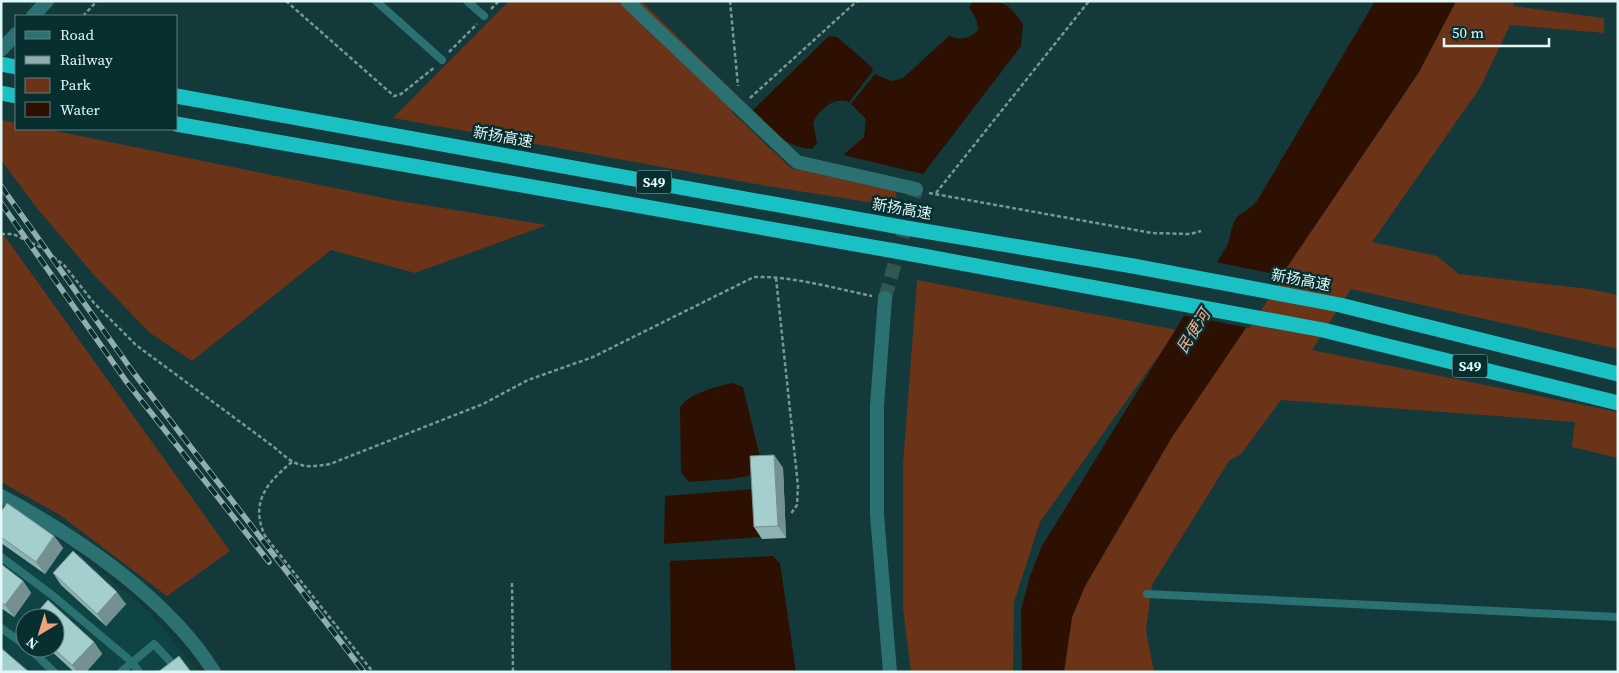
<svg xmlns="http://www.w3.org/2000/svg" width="1619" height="673" font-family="'Source Serif 4','Noto Sans SC',serif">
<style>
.built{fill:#0f4445;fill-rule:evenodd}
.green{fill:#6b3317}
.water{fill:#2e1002}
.pier{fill:#13393a}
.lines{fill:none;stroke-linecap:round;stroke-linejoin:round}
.minor-tunnel{stroke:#325656;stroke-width:14;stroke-dasharray:14 7;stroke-linecap:butt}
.path{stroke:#799797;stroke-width:2.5;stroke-dasharray:4 2.5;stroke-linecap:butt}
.service{stroke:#2c7172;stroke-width:8}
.minor{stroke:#2c7172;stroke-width:14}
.motorway{stroke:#19c1c4;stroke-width:15}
.rail-casing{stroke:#92adad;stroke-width:5.5}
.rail{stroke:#072f2f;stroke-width:4;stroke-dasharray:11;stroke-linecap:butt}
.minor-bridge{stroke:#2c7172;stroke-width:14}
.wall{fill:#8eb1b1}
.shaded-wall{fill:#749090}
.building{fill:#a5cece;stroke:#749090}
.labels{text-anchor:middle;stroke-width:5;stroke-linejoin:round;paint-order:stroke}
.shield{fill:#072f2f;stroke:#a1bbbb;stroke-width:1}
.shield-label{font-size:14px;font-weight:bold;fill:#e3f7f7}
.street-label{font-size:15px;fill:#e3f7f7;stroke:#072f2f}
.water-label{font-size:16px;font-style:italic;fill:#f8ae8c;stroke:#072f2f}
</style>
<rect width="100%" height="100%" fill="#13393a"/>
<path class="built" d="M1,503L18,511L77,552L150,613L198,672H1ZM25,618H55V648H25Z"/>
<g class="green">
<polygon points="509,1 641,1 741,99 732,112 791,168 895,191 899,207 767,186 393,118"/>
<polygon points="1456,1 1514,1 1513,6 1604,18 1604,33 1510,25 1480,88 1372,242 1437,256 1459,274 1589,289 1618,295 1618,349 1351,289 1312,350 1618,412 1618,458 1572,447 1575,422 1281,400 1241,454 1229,461 1152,585 1146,630 1154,672 1064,672 1072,617 1085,586 1172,437 1419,72"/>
<polygon points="1,120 16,123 16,129 46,129 394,200 547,225 415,273 331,250 192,361 150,333 93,274 36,207 1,160"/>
<polygon points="1,231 230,551 167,596 60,515 1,482"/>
<polygon points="917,280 1177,330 1040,522 1014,602 1013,672 911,672 903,608 903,464"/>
</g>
<g class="water">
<path d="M974,1C1001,1 1007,0 1023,24L1021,46L923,174L843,155L864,137L866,119L851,104L875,74L891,81L903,78L949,36C961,40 969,40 978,30L977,21L969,7Z"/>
<path d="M1375,1H1456L1419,72L1172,437L1085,586L1072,617L1064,672H1022L1021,610L1030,576L1042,546L1227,246C1231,237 1231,223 1238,216C1245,210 1249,210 1257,201Z"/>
<path d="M829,36L837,37L873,68L872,72L849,102C834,96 819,110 813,123L817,143L812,149C783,146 771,131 752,111Z"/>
<path d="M732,383L743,387L760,457L754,471L749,476L730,479L689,482L681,472L680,408C688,393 716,387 732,383Z"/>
<polygon points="754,489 760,537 664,544 665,496"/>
<polygon points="773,556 780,563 796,672 671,672 670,561"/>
</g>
<polygon class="pier" points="1215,262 1284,276 1249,328 1182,315"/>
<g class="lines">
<polyline class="minor-tunnel" points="885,298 916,189"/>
<g class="path">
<polyline points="286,1 394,96 401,94 435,67"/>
<polyline points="730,1 738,86"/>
<polyline points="491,9 499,1"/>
<polyline points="83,16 97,1"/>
<polyline points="449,52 477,24"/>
<polyline points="750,98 857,1"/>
<polyline points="929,193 1152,233 1190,234 1201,231"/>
<polyline points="936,193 1089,1"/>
<path d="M1,234H13L42,248L64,265L94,303L136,345L274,447C295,466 302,469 330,464L483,404L528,380L593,357L754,277C793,276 833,288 872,296"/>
<polyline points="776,278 798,486 797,505 790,515"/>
<path d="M292,462C266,483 250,503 265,536L373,672"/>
<polyline points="512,583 513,672"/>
</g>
<g class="service">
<polyline points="376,1 442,60"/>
<polyline points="467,1 484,16"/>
<polyline points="1,557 52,595 132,662 139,672"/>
<polyline points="1147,594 1618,617"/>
<polyline points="1,628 25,645"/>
<polyline points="29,648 54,672"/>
<polyline points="121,672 154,644 178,670"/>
</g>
<g class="minor">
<polyline points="627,1 797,162 916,189"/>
<polyline points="33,16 47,1"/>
<polyline points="885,298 877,405 877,515 890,672"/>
<path d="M1,496C76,536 169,599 214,672"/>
</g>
<g class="motorway">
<polyline points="1,64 16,67"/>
<polyline points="1,93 16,96"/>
<polyline points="176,96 906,228 1133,266 1340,305 1618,374"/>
<polyline points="176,124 923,256 1323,330 1618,403"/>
</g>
<defs>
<g id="rail">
<polyline points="1,186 133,372 364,672"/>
<polyline points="1,203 126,381 269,562"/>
</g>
</defs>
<use href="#rail" class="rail-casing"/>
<use href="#rail" class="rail"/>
<polyline class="minor-bridge" points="1,50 16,34"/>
</g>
<g class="wall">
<polygon points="774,455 783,468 786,538 762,539 754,527"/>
<polygon points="1,512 54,536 63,548 45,574 1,543"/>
<polygon points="1,564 23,581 31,593 14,617 1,608"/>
<polygon points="53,573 126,604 106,626 61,585"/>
<polygon points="94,642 102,654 86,672 74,672 48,648 55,648"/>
</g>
<g class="shaded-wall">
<polygon points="774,455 783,468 786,538 778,526"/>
<polygon points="54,536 63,548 45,574 36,562"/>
<polygon points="23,581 31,593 14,617 5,605"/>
<polygon points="117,592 126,604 106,626 97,614"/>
<polygon points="94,642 102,654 86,672 77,672 72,665"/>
</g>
<g class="building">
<polygon points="774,455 778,526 754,527 750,456"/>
<polygon points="7,503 54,536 36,562 1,537 1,512"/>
<polygon points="73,551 117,592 97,614 53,573"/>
<polygon points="1,564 23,581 5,605 1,602"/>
<polygon points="48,600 94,642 72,665 53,648 55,648 55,618 32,618"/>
<polygon points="1,648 29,672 1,672"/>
<polygon points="179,656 191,672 158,672"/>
</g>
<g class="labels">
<g class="shield">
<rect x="636.5" y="170.5" width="35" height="23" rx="4"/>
<rect x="1452.5" y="354.5" width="35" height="23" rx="4"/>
</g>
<g class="shield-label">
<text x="654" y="187">S49</text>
<text x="1470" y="371">S49</text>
</g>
<g class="street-label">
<text transform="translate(503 137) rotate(10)" y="5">新扬高速</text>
<text transform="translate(902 209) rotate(10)" y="5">新扬高速</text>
<text transform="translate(1301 280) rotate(11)" y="5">新扬高速</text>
</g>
<g class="water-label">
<text transform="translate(1193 331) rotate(-58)" y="6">民便河</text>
</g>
</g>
<rect width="1619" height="673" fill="none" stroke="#e3f7f7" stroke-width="5"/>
<rect x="15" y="15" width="162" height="115" fill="#072f2f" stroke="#5f7f7f"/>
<rect x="25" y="31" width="25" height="8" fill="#2c7172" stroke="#5f7f7f"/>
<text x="60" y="40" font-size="15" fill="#e3f7f7">Road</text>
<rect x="25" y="56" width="25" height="8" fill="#92adad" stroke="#5f7f7f"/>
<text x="60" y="65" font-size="15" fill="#e3f7f7">Railway</text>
<rect x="25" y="78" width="25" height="15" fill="#6b3317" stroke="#5f7f7f"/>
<text x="60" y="90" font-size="15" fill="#e3f7f7">Park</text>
<rect x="25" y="102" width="25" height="15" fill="#2e1002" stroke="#5f7f7f"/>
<text x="60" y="115" font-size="15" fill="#e3f7f7">Water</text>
<g transform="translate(40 633) rotate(218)"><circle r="24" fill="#072f2f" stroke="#5f7f7f"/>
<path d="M0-4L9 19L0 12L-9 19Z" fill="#f1a17c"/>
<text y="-8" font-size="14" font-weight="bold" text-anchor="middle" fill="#e3f7f7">N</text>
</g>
<path d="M1444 38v8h105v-8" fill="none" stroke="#e3f7f7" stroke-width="2.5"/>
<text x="1452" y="38" font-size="15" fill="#e3f7f7" stroke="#072f2f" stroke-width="4" paint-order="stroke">50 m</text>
</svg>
